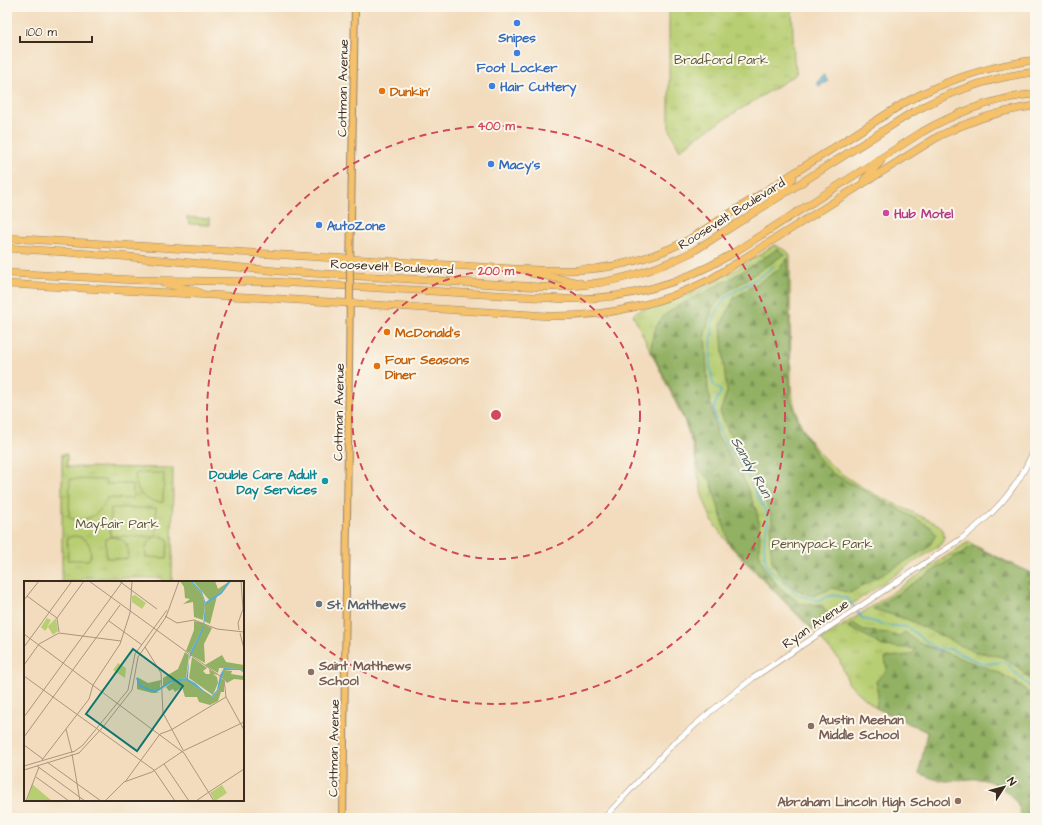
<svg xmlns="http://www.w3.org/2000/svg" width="1042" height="825" font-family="'Architects Daughter',sans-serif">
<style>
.grass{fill:url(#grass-tufts);stroke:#7a7c48}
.forest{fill:url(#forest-firs);stroke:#666e41}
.pitch{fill:#b8ce72;stroke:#7a7c48}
.water{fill:#57add3;stroke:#496c78}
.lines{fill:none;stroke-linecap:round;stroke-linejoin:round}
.stream{stroke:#57add3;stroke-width:1.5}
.minor-casing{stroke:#96836e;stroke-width:6}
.major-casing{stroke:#96836e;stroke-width:8}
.highway-casing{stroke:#96836e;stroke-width:8}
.minor{stroke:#fff;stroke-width:5}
.major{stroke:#f5c16b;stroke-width:6}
.highway{stroke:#f5c16b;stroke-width:7}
.major-bridge-casing{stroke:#96836e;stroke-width:8;stroke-linecap:butt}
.major-bridge{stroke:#f5c16b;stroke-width:6}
.ring{fill:none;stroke:#d1495b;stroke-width:2;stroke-dasharray:7 5}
.shop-dot{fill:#3f7fe0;stroke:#fbf7ec;stroke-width:1.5}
.food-dot{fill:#e8710a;stroke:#fbf7ec;stroke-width:1.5}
.hotel-dot{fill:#d1479c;stroke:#fbf7ec;stroke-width:1.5}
.culture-dot{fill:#0f9aa8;stroke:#fbf7ec;stroke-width:1.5}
.worship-dot{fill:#6b7280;stroke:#fbf7ec;stroke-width:1.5}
.education-dot{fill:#8d6e63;stroke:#fbf7ec;stroke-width:1.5}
.labels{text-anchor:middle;stroke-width:4;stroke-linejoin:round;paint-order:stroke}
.shop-label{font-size:13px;font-weight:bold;fill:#366cbe;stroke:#fbf7ec;text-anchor:start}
.park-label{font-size:13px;fill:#5a5333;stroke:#fbf7ec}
.street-label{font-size:13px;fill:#3b2a1e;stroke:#fbf7ec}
.food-label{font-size:13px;font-weight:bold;fill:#c56008;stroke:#fbf7ec;text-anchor:start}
.hotel-label{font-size:13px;font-weight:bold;fill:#b23c85;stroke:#fbf7ec;text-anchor:start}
.culture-label{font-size:13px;font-weight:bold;fill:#0d838f;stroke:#fbf7ec;text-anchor:end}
.worship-label{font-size:13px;font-weight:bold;fill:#5b616d;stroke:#fbf7ec;text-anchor:start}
.education-label{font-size:13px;font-weight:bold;fill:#785e54;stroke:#fbf7ec;text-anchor:start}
.water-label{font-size:14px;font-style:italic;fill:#45585d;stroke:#fbf7ec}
.inset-river{fill:none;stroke:#57add3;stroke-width:2}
.inset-road{fill:none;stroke:#a9957d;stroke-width:1}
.view{fill:#0f766e;fill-opacity:0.15;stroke:#0f766e;stroke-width:2}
.inset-edge{fill:none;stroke:#3b2a1e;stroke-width:2}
.centre{fill:#d1495b;stroke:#fbf7ec;stroke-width:2}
.ring-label{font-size:12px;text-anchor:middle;font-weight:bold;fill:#d1495b;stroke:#fbf7ec;stroke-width:4;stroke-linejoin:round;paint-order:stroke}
</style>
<defs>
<pattern id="grass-tufts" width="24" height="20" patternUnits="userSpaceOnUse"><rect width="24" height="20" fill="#b8ce72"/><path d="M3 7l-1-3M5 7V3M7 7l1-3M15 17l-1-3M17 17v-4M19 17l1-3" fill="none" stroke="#9fb162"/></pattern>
<pattern id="forest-firs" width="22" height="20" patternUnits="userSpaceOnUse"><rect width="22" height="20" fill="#92b164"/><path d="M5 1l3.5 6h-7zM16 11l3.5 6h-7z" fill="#789052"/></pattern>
</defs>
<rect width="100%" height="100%" fill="#fbf7ec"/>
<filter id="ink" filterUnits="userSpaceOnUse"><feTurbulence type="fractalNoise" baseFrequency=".025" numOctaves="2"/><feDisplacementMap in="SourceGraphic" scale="8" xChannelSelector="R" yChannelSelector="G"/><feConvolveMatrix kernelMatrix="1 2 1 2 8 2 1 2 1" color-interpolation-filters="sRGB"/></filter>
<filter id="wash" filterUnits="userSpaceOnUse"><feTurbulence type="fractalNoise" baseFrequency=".012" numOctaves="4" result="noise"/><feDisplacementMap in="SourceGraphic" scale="16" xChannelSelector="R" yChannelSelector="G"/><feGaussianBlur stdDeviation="0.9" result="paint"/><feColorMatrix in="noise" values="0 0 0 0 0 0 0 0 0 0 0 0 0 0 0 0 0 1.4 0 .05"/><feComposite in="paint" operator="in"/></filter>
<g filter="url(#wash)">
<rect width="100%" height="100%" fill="#f2dcbd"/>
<g class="grass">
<polygon points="669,7 792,7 794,60 797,74 696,137 680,150 674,139 669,127"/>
<polygon points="186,217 210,219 210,225 190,224"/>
<path d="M774,245L787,251L790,256L791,387C802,472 871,491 939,525C945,531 946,538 940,545L813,630L811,629L730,546L712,521L702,495L693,447L684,420L633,315L637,311L670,302L699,290L732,272Z"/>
<polygon points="62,454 67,454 67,467 173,468 172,582 163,582 162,578 82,578 81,582 62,582"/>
<polygon points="968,542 1035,576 1035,777 877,702 876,708 849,684 839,659 822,641 823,638 856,617"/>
</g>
<g class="forest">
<path d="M777,249L785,254L727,292L712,308L705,334L708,389L717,435L743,478L757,512L760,537L759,554L765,568L779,587L800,603L822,606L831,617L814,630L729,543L710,479L700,471L691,437L680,408L652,352C650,341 655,325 663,317C676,305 695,298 711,289C734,277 756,264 777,249Z"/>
<polygon points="788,258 790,398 799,424 818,457 832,473 931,527 936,535 928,548 850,593 833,588 813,596 793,588 779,574 772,561 770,540 772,519 764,497 754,474 739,456 720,412 727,392 724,366 721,325 734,298 777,271"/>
<polygon points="972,546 1035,575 1035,584 1028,581 1031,594 1035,595 1035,685 1019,668 1002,657 972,651 909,620 873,609"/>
<path d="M853,623L865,631L888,633L898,637L905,632L917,642L1000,673L1022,686L1035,700V818H1021C1022,802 1002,785 988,781C976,776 961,781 948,781C937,781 928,777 919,773L927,732L876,708L878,696L876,681L887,670L885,658C894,654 910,660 916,649L882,646L870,638L848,627Z"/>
</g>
<g class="pitch">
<path d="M136,473H164L163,502C145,504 133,490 136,473Z"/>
<path d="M70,479L105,480L107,485V484H133V499L107,498C101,515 86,523 69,518Z"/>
<path d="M111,508H156V537H162L168,539L167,558L146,557C144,547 148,542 155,537L110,536Z"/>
<path d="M73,536C87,536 94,547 89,560H68L67,538Z"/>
<path d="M112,537C124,537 131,547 127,559L106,558V539Z"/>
</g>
<polygon class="water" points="824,75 828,81 819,86 816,82 820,80 820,77"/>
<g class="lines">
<polyline class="stream" points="773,267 758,278 727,296 719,307 712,323 712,333 710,367 713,384 721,391 716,401 714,409 716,420 719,430 727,446 752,482 757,496 766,511 768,522 765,534 764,547 766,564 770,570 798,595 820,601 826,597 835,595 848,599 863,619 890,626 907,627 937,649 950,649 983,664 1005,662 1035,692"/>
</g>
</g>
<g filter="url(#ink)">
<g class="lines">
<defs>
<path id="minor" d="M604,818L673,744L709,713L753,678L961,539C980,524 998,509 1012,489C1022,477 1028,462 1035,448"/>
<g id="major">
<polyline points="350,270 355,7"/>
<polyline points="343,818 350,292"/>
</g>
<g id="highway">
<polyline points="864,180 881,161"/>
<polyline points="771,200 793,178"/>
<path d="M7,238L514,269C534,270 555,271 575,270C615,269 655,257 690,239L904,103C945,80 988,66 1035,60"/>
<path d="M7,248L120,256L277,271L542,287C595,288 644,276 692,252L911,113C949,92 991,77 1035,72"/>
<path d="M7,273L135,280L276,282L565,299C624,300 679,285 730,255L922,132C957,112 995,98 1035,94"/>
<polyline points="531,273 580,283"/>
<polyline points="164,283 199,292"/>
<path d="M7,284L266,298L549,316C606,317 660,305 711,279L939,136C969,121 1001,110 1035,106"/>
</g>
</defs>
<use href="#minor" class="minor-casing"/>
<use href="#major" class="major-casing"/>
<use href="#highway" class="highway-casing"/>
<use href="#minor" class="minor"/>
<use href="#major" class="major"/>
<use href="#highway" class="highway"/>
<defs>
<polyline id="major-bridge" points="350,292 350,270"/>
</defs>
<use href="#major-bridge" class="major-bridge-casing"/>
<use href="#major-bridge" class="major-bridge"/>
</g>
</g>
<g class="ring">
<circle cx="496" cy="415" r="144"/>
<circle cx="496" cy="415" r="289"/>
</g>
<g class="shop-dot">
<circle cx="517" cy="23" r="4"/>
<circle cx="517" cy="53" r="4"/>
<circle cx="492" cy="86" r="4"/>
<circle cx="491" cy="164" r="4"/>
<circle cx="319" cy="225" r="4"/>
</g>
<g class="food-dot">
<circle cx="382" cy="91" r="4"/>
<circle cx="387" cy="332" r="4"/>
<circle cx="377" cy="366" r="4"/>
</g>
<circle class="hotel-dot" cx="886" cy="213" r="4"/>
<circle class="culture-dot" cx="325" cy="481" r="4"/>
<circle class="worship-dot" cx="319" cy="604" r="4"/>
<g class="education-dot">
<circle cx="311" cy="672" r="4"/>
<circle cx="811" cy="726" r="4"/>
<circle cx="958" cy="801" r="4"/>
</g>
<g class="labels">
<g class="shop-label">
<text x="517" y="42" text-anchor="middle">Snipes</text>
<text x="517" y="72" text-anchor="middle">Foot Locker</text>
<text x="500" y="91">Hair Cuttery</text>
<text x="499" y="169">Macy's</text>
<text x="327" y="230">AutoZone</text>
</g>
<g class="park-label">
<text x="721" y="64">Bradford Park</text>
<text x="117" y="528">Mayfair Park</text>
<text x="822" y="548">Pennypack Park</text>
</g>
<g class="street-label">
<text transform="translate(342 88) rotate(-89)" y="5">Cottman Avenue</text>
<text transform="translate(731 213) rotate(-32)" y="5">Roosevelt Boulevard</text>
<text transform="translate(392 266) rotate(3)" y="5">Roosevelt Boulevard</text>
<text transform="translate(338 412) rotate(-89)" y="5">Cottman Avenue</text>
<text transform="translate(815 623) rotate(-34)" y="5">Ryan Avenue</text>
<text transform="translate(333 748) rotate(-89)" y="5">Cottman Avenue</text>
</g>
<g class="food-label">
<text x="390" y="96">Dunkin'</text>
<text x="395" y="337">McDonald's</text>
<text x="385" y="364">Four Seasons<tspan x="385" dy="15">Diner</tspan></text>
</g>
<g class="hotel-label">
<text x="894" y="218">Hub Motel</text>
</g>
<g class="culture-label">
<text x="317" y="479">Double Care Adult<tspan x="317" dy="15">Day Services</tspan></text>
</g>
<g class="worship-label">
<text x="327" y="609">St. Matthews</text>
</g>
<g class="education-label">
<text x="319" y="670">Saint Matthews<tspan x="319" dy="15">School</tspan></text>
<text x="819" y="724">Austin Meehan<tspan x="819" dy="15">Middle School</tspan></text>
<text x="950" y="806" text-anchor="end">Abraham Lincoln High School</text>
</g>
<g class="water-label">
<text transform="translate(752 467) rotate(60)" y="5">Sandy Run</text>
</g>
</g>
<g transform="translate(24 581)">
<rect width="220" height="220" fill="#f2dcbd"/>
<path d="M111,14L122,22L118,28L108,21V15ZM94,82L102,87L101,97L89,89ZM198,204L203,212L191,220L186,212Z" fill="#b8ce72"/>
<path d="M156,0H166L178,13L181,25L179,39L170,36L169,21L159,23L166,18L161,17L160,6ZM169,0H191L194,8L206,0L193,15L186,43L180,40L182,22L186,20ZM170,40L179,42V46L166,72L162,70L170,49ZM180,43L188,47L180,63L181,82L167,74ZM161,71L165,74L162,97L147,100L139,106V97L154,88ZM198,74L202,81L220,84V92L217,88L195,87L194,92L181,84ZM168,76L183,87L179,90L182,93H186L185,88L194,94L189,93L193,96L194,102L189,114L165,97ZM200,89L208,90L207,93L220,95V99L210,98L203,102L197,95ZM113,96L124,102L137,99L136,107L132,111H137L128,112L113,108ZM197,97L200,99V111H197L194,120L186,124L175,121L173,116H161L158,106L151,111L149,108L145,110L142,106L139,108L150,100L162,98L189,116L194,110Z" fill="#92b164"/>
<path d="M8,203L28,220H3Z" fill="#b8ce72"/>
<path d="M23,37L27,39L23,46L32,37L34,50L29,54L24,46L21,50L17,46Z" fill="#b8ce72"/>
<path d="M166,0H168L178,11L182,23L180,47L165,79L164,98L171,102L181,111L188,115L193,109L196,94L200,87L217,88L220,92L216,89H200L194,110L189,116L183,113L162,99L166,72L179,46L181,25L178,13Z" fill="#57add3"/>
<path class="inset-river" d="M182,22L197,12L206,0M113,97L116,105L131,111L148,100L163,98"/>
<path class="inset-road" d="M65,0L200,98L202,116L220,149M95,0L133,28M3,15L33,37M0,19L15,0M141,35L153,42L170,39L193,48L220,51M85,40L118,64M215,49L214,42L219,28L217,0M35,51L33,37L60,0M216,52L220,68M0,53L160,172L190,220M0,66L48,0M121,66L137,92L139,132L159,169M0,84L15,63L35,52L97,60M0,95L130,189L151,220M0,136L99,0M42,148L48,172M0,156L96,24M0,164L19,178M48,173L56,220M18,179L65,118L69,104L96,63L106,32L108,0M23,181L77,220M140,183L165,220M0,185L51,170L59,164L104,109L111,73L143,29M13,185L61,220M0,189L55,172L79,146L108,109L114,76L142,36L155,0M12,196L45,220M101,201L136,153L147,149L202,116M185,211L220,188M2,220L15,186M81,220L100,201L128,191L159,170L220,141M172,220L185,211"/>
<path class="view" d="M109,68L159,105L113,170L62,133Z"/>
<rect width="220" height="220" class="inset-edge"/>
</g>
<circle cx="496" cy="415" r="6" class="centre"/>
<g class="ring-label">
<text x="496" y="130">400 m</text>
<text x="496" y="275">200 m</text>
</g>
<rect width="1042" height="825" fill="none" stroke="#fbf7ec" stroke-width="24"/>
<g transform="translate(1004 787) rotate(54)" stroke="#fbf7ec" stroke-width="3" paint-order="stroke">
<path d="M0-3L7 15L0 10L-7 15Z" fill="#3b2a1e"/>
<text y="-6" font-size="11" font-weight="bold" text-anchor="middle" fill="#3b2a1e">N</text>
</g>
<path d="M20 36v6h72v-6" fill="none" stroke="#3b2a1e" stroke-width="2"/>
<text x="26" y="36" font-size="12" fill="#3b2a1e" stroke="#fbf7ec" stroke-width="3" paint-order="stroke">100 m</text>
</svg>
